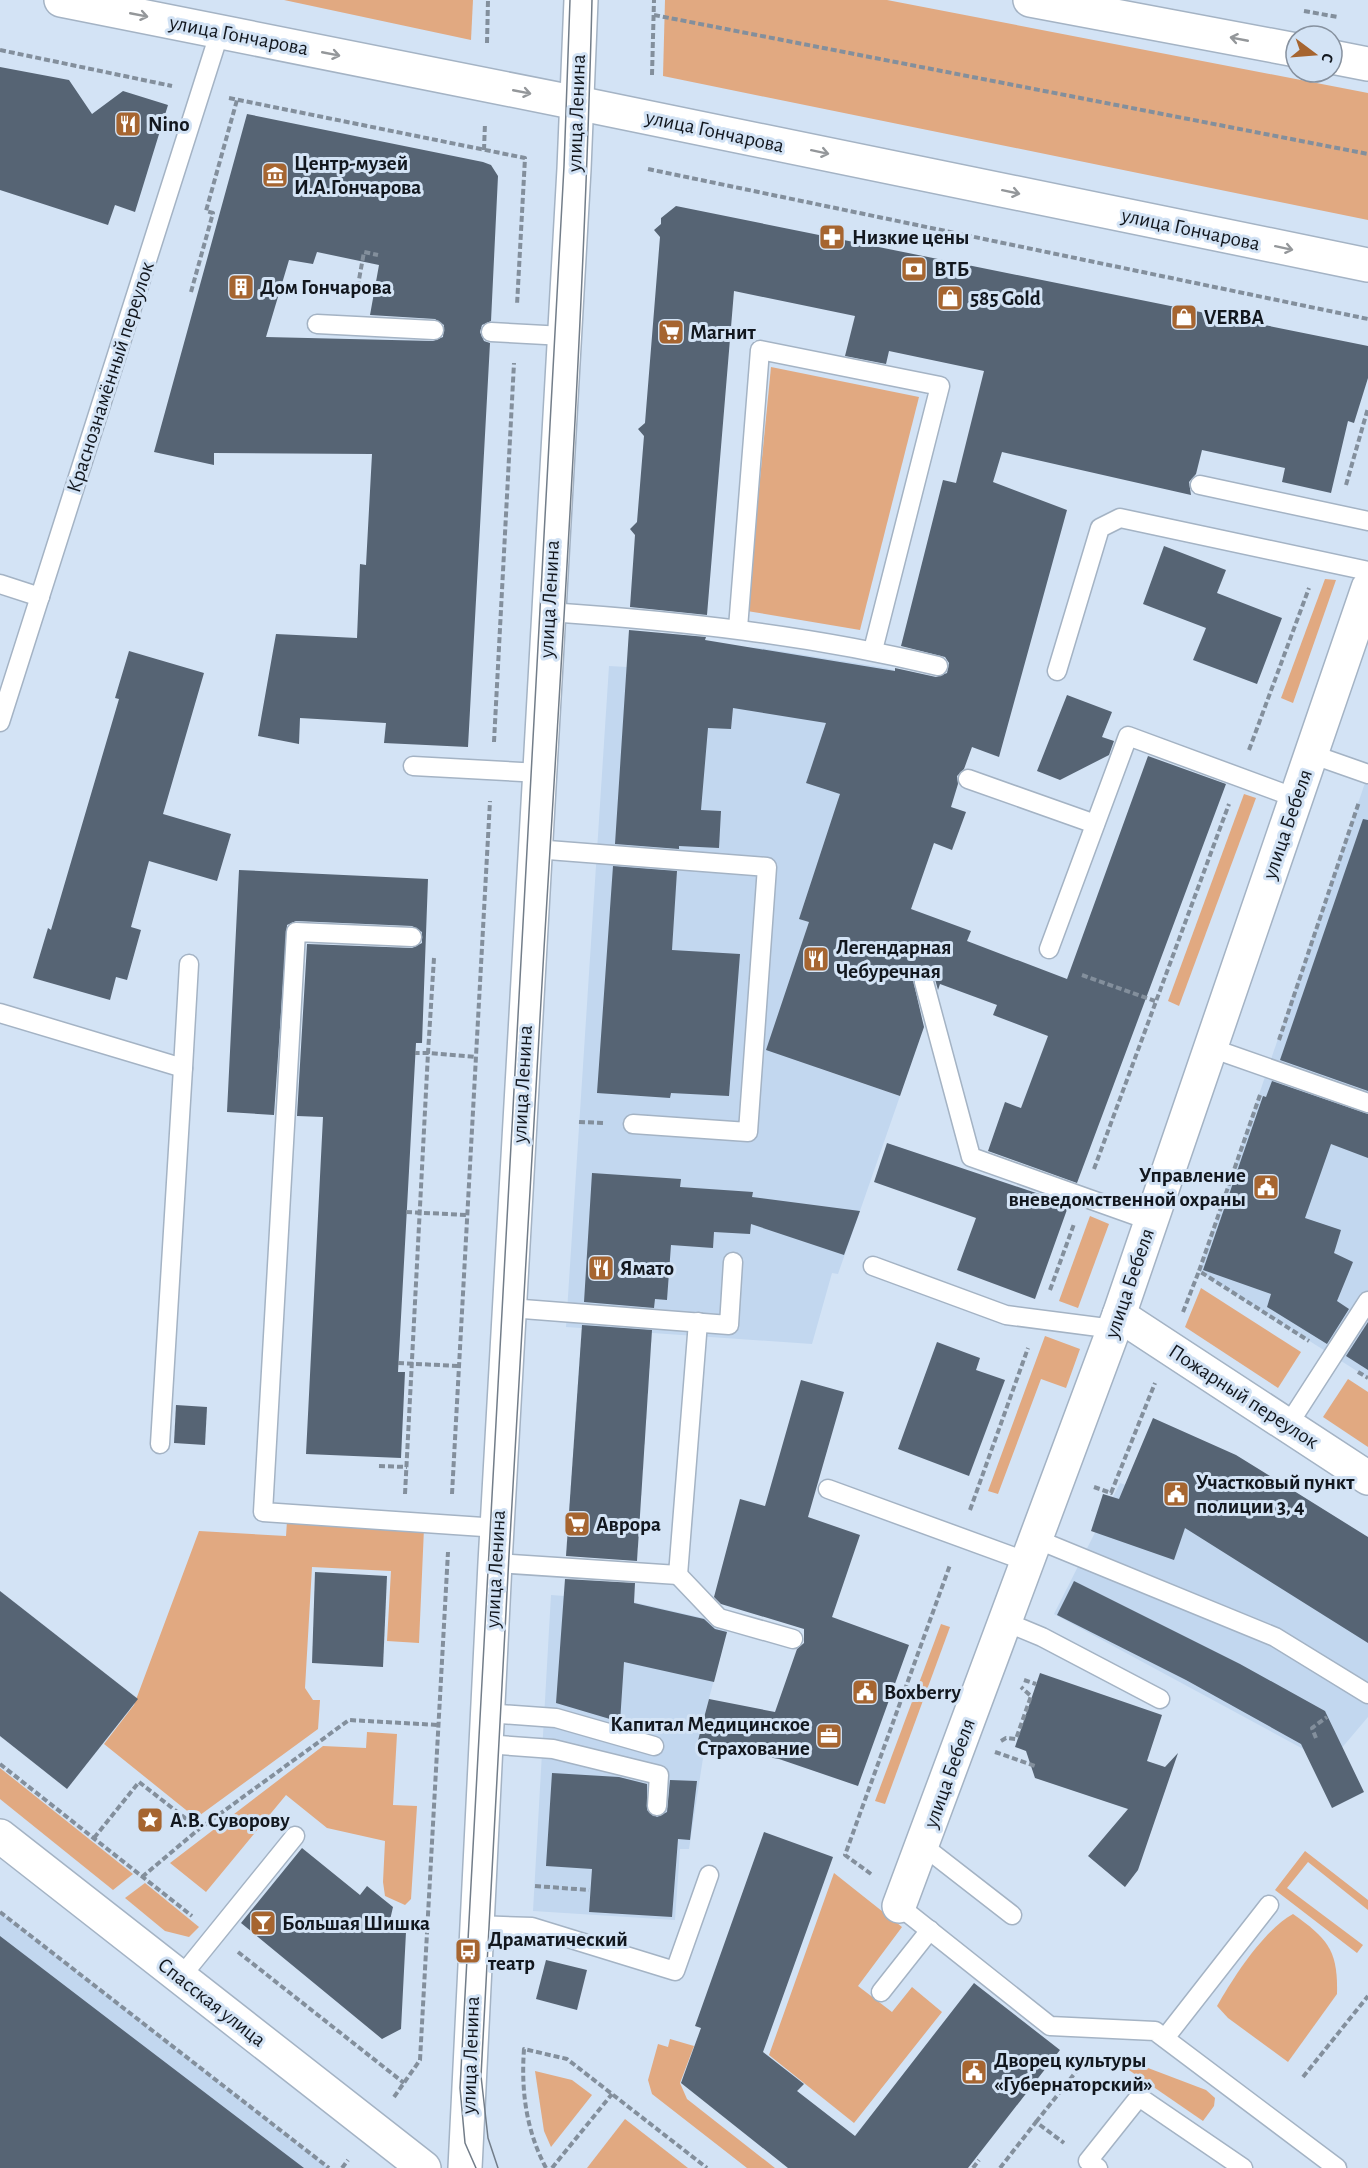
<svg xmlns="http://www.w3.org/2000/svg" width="1368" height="2168" font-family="'Alegreya Sans',sans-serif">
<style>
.built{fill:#c2d7ef}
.green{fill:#e1a981}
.building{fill:#566474;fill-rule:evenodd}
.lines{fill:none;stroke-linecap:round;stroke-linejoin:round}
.lane-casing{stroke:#a4b3c4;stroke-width:21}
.street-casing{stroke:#a4b3c4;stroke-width:36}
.secondary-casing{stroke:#a4b3c4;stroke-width:36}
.path{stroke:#838f9c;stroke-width:4;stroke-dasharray:6 3;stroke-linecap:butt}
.lane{stroke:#fff;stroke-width:18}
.street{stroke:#fff;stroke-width:33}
.secondary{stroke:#fff;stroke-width:33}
.tram{stroke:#727d89;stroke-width:1.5}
.oneway{stroke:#94979a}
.labels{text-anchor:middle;stroke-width:6;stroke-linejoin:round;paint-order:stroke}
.street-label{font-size:21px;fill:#12171e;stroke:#d3e3f5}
.poi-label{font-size:21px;font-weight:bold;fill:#12171e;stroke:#d3e3f5;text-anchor:start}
</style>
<rect width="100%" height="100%" fill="#d3e3f5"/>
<g class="built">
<polygon points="701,644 760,648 886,668 949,686 818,1068 900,1096 838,1274 832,1273 812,1344 566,1327 609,666 699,671"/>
<polygon points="1368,774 1368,1378 1199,1271"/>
<polygon points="1120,1483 1245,1524 1368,1603 1368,1717 1329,1763 1054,1614"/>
<polygon points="551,1595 629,1601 729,1624 697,1743 705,1745 689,1849 680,1849 675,1920 533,1911"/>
<polygon points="0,1912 329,2168 0,2168"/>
</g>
<g class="green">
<polygon points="284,0 473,0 471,40"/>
<polygon points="665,0 887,0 1368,93 1368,220 663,76"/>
<polygon points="771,367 919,397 860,630 747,611"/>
<polygon points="1325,579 1336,580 1293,703 1281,698"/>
<polygon points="1244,794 1256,798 1179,1006 1168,1001"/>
<polygon points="1090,1216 1109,1224 1078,1308 1059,1301"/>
<polygon points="1201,1288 1301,1352 1278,1388 1185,1327"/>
<polygon points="1045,1336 1080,1349 1066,1388 1041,1379 998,1494 988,1491"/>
<polygon points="1348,1379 1368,1392 1368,1447 1323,1417"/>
<polygon points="287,1521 424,1528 419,1643 387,1641 391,1571 312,1567 305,1688 313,1700 320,1700 318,1729 196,1818 104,1744 134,1705 199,1531 286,1536"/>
<polygon points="941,1624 950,1627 885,1804 875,1801"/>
<polygon points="367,1732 397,1734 393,1805 417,1806 411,1899 405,1905 385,1896 383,1882 385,1841 327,1828 286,1795 206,1892 170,1863 323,1746 366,1748"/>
<polygon points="0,1768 133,1874 113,1890 0,1799"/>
<polygon points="1305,1851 1368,1900 1368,1910 1308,1862 1287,1888 1363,1945 1357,1953 1275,1890"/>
<polygon points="834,1873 902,1927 858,1986 892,2012 912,1987 942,2012 854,2123 769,2055"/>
<polygon points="145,1883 199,1927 189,1937 165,1931 125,1898"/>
<path d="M1293,1914C1328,1939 1338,1950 1337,1994L1288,2062L1228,2018L1217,2006C1234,1976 1264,1930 1293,1914Z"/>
<polygon points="670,2039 694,2046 680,2083 687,2099 775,2168 747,2168 652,2094 648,2080 658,2044 668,2047"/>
<polygon points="1127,2060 1206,2090 1215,2098 1214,2106 1203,2121 1123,2066"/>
<polygon points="535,2071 572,2080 592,2095 551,2147 544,2131"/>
<polygon points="625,2119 688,2168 587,2168"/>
</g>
<g class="building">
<polygon points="0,67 69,80 92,114 123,91 168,105 135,212 115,205 108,225 0,190"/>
<path d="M247,114L483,162L491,165L498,176L491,321L482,325L480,332L484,341L490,343L468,747L384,743L386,723L300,718L299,744L258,736L276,634L357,638L360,564L366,565L372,454L214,453V465L154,452ZM317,252L379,265L370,315L435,319L444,325L443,337L433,341L266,337L289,260L313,264Z"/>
<polygon points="676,206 1368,346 1368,378 1354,423 1348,421 1331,493 1282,482 1285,468 1202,450 1196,474 1189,482 1191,495 1002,452 993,482 1067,510 999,757 972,747 964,769 957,776 958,784 951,807 966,812 952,850 934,843 911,909 971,931 967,941 1067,979 1148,756 1226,784 1077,1183 988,1151 1005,1102 1021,1108 1048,1036 993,1015 997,1005 940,984 938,990 935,979 927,971 921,971 913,980 924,1027 900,1096 766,1050 809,922 799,919 840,794 806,783 826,723 733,708 731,729 708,728 701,810 721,811 719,848 679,846 679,849 615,844 629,630 706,637 705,640 895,671 895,668 936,677 947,673 949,663 945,657 901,646 943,480 956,483 984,371 889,351 886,364 845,356 855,316 734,291 707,615 630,607 635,535 630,529 637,522 644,436 638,429 645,423 660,237 654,230 661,224 661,218"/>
<polygon points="1164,546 1226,570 1217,593 1282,618 1257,684 1193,660 1206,628 1143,604"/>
<polygon points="129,651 204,673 163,814 231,834 217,881 149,861 131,927 141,930 127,980 116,977 110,1000 33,978 48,928 51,930 119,699 115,698"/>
<polygon points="1067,695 1112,712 1102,737 1114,741 1109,755 1060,780 1037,771"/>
<polygon points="1363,819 1368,820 1368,1091 1280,1060"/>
<polygon points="613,866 677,871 672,950 740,954 729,1096 671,1093 670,1098 597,1093"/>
<polygon points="239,870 428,879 422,1043 416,1043 398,1372 405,1372 401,1458 306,1454 323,1117 297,1116 307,944 412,948 422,943 422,932 412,926 296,921 287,925 274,1115 227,1112"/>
<polygon points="1272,1081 1368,1114 1368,1158 1331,1144 1305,1218 1341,1230 1334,1253 1353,1262 1337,1301 1349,1309 1327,1344 1267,1307 1271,1294 1203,1270 1263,1096 1266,1097"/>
<polygon points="887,1143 1069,1204 1035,1299 957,1270 976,1218 874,1182"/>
<polygon points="592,1173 681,1179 680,1187 753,1192 752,1197 860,1211 844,1255 751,1224 750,1234 714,1232 713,1248 671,1245 667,1300 655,1299 654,1308 584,1302"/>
<polygon points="1368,1322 1368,1370 1346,1356"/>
<polygon points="582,1325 652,1330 637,1561 566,1556"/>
<polygon points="937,1342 980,1358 976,1370 1005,1380 969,1476 898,1449"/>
<polygon points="801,1380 844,1392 808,1517 860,1535 832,1617 909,1645 858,1786 779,1759 697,1744 709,1699 775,1712 797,1649 804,1643 804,1629 721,1604 714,1597 740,1499 765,1506"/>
<polygon points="176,1405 207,1407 205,1445 174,1443"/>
<polygon points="1153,1418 1236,1455 1368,1537 1368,1643 1185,1528 1174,1560 1091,1531 1103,1494 1119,1499"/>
<polygon points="315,1572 387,1576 383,1667 312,1663"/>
<polygon points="565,1579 635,1583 634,1603 704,1619 715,1629 727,1632 714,1682 624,1662 620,1722 556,1703"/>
<polygon points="1074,1581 1240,1664 1325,1711 1364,1792 1332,1808 1301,1744 1186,1680 1057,1615"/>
<polygon points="0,1591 138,1699 67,1789 0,1736"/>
<polygon points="1040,1673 1162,1715 1147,1761 1165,1767 1178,1753 1138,1870 1125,1887 1088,1856 1128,1809 1035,1778 1026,1751 1015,1747"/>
<polygon points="552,1773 619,1777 647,1784 647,1810 657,1817 667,1812 670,1780 697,1781 690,1840 678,1839 672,1917 589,1912 592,1869 546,1866"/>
<polygon points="764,1832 833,1857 763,2052 804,2084 797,2091 855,2136 974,1983 1060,2050 968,2168 788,2168 681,2083 701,2028 695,2026"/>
<polygon points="302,1848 360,1895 367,1886 393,1907 390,1920 406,1932 401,2029 382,2039 241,1923"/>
<polygon points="0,1936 115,2024 304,2168 0,2168"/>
<polygon points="546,1960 587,1970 577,2010 536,1999"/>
</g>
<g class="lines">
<defs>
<g id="lane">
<polyline points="317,324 434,330"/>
<polyline points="491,332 564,336"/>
<polyline points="1200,485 1368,521"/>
<polyline points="0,584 40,597"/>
<path d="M549,612C680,621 810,635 938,666"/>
<polyline points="738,628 760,350 940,386 873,650"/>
<polyline points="1057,671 1100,528 1120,518 1368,571"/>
<polyline points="0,722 220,31"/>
<polyline points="1311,754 1368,774"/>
<polyline points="413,766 540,773"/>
<polyline points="968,779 1095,824"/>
<polyline points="535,849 767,867 748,1132 633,1124"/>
<polyline points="412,937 296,932 263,1512 498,1528"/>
<polyline points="1049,949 1128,736 1296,798"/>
<polyline points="924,982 971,1157 1151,1221"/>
<polyline points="0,1013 183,1068 189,964"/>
<polyline points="1211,1048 1368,1103"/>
<polyline points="873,1266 1006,1315 1114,1329"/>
<polyline points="510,1308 729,1325 733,1262"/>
<polyline points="1288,1425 1368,1301"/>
<polyline points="160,1444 183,1068"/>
<polyline points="828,1489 1028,1562"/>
<polyline points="1036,1539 1275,1637 1368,1694"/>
<polyline points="495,1563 678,1575 698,1322"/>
<polyline points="678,1575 719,1618 793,1639"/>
<polyline points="1006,1622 1042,1637 1160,1699"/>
<polyline points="487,1713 556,1718 654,1746"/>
<polyline points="485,1744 553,1749 659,1775 657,1806"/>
<polyline points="922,1845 1012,1915"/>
<polyline points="899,1906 1050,2026 1155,2031 1337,2168"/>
<polyline points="476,1925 532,1927 675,1971 709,1875"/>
<polyline points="180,1978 295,1836"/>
<polyline points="881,1992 930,1930"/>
<polyline points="1165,2038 1269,1905"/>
<polyline points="1098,2168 1088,2161 1139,2097 1243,2168"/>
</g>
<g id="street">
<polyline points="1119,1315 1368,1478"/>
<polyline points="899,1906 1119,1315 1368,588"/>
</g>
<g id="secondary">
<polyline points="61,0 577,103 1368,265"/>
<polyline points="1030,0 1296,50"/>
<polyline points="1332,57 1368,64"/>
<polyline points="0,1836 424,2168"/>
<polyline points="465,2168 495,1563 574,169 581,0"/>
</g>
</defs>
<use href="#lane" class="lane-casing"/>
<use href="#street" class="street-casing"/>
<use href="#secondary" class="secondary-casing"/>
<g class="path">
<polyline points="1304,11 1338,17"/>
<polyline points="654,15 1368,154"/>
<polyline points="487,43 488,0"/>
<polyline points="0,50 172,86"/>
<polyline points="652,75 654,0"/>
<polyline points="229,98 525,158 517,305"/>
<polyline points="484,150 485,123"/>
<polyline points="648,169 1368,319"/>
<polyline points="191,292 213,213 206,211 237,100"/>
<polyline points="356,296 364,252 378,255"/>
<polyline points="1346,485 1368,408"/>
<polyline points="494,742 514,363"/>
<polyline points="1249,750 1309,588"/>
<polyline points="434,958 428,1053 476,1057"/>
<polyline points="1082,975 1155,1001"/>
<polyline points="1279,1040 1359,802"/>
<polyline points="1260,1095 1199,1271 1309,1341"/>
<polyline points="579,1122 605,1123"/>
<polyline points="1094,1169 1229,804"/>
<polyline points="406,1212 467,1215"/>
<polyline points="1050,1290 1074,1224"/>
<polyline points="1183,1312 1199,1271"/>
<polyline points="398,1363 458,1366"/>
<polyline points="1358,1372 1368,1378"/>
<polyline points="379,1466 407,1467"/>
<polyline points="1094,1487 1111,1493 1155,1383"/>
<polyline points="405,1494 428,1053 415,1053"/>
<polyline points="452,1494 490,801"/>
<polyline points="970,1510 1028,1348"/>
<polyline points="1024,1680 1036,1684"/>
<polyline points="1316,1738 1312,1728 1327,1717"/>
<polyline points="1001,1741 1006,1738 1016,1739 1031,1696 1021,1687"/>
<polyline points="995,1752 1035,1766"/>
<polyline points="0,1764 192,1916"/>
<polyline points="94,1838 139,1782 199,1829"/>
<polyline points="871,1874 845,1855 950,1565"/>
<polyline points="142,1877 199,1829 349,1720 438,1725"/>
<polyline points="535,1886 589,1890"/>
<polyline points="0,1912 329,2168"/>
<polyline points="238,1952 404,2083"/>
<polyline points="1303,2077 1368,1996"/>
<polyline points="394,2097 420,2060 448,1552"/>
<polyline points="1036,2122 1087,2058"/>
<polyline points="342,2168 348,2160"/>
<path d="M546,2168C526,2130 521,2091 524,2049L567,2059L707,2168"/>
<polyline points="552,2168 612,2094"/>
<polyline points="973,2168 979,2160"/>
<polyline points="1000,2168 1036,2122 1064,2143"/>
</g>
<use href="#lane" class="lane"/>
<use href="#street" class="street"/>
<use href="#secondary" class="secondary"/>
<g class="tram">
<polyline points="476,2168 465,2143 460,2088 564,166 570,0"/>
<path d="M498,2168L488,2138L481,2076C501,1700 521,1325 544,949C563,633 584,317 592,0"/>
</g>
</g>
<defs><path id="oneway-shaft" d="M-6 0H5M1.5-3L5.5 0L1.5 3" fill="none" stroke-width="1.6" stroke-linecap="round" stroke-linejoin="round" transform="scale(1.5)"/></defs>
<g class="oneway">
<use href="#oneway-shaft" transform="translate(139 15) rotate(11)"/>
<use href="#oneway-shaft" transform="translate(1239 39) rotate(-169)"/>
<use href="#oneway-shaft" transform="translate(331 54) rotate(11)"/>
<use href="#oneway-shaft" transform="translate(522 92) rotate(11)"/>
<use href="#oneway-shaft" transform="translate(820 152) rotate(12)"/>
<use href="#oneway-shaft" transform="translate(1011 192) rotate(12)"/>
<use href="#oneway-shaft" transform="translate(1284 248) rotate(12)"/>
</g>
<defs>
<symbol id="restaurant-square" viewBox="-11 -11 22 22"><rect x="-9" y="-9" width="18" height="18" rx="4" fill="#a66530" stroke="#d3e3f5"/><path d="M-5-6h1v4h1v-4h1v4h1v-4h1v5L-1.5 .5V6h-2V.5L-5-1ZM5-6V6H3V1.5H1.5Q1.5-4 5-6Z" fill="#fff"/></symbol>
<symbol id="museum-square" viewBox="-11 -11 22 22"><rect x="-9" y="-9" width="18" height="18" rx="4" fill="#a66530" stroke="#d3e3f5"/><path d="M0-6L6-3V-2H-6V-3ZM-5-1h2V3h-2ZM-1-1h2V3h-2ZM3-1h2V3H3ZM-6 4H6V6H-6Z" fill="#fff"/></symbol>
<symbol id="pharmacy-square" viewBox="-11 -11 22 22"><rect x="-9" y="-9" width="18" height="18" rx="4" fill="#a66530" stroke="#d3e3f5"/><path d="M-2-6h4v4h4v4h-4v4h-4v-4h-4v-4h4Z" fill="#fff"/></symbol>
<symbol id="bank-square" viewBox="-11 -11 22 22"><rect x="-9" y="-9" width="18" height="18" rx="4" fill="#a66530" stroke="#d3e3f5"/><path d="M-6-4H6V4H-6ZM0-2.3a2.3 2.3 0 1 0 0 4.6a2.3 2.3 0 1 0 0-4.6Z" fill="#fff"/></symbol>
<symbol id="building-square" viewBox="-11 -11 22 22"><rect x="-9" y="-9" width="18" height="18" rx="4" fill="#a66530" stroke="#d3e3f5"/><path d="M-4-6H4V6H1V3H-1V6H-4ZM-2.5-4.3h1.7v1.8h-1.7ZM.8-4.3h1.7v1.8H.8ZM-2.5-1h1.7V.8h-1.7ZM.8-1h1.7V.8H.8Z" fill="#fff"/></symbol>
<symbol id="shop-square" viewBox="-11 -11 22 22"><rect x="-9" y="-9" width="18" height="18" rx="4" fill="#a66530" stroke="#d3e3f5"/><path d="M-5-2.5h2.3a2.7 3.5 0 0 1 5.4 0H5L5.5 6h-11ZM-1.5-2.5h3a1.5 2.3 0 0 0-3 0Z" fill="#fff"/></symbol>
<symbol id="supermarket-square" viewBox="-11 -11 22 22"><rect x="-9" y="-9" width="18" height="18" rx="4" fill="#a66530" stroke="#d3e3f5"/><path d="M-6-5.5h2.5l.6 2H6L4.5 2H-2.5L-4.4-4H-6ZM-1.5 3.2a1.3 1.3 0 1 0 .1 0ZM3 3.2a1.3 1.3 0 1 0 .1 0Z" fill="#fff"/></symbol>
<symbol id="civic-square" viewBox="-11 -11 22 22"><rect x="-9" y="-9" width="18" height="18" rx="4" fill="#a66530" stroke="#d3e3f5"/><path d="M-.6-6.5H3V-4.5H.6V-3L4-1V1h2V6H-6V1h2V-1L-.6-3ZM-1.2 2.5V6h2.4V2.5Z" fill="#fff"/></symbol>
<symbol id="office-square" viewBox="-11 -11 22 22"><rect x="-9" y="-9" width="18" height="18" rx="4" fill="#a66530" stroke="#d3e3f5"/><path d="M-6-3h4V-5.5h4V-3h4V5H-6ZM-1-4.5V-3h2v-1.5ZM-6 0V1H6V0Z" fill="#fff"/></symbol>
<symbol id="sight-square" viewBox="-11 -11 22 22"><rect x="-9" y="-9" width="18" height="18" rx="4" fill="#a66530" stroke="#d3e3f5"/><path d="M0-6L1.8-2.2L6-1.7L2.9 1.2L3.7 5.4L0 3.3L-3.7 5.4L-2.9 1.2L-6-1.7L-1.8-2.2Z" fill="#fff"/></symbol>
<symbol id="bar-square" viewBox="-11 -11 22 22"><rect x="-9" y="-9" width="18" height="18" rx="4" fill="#a66530" stroke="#d3e3f5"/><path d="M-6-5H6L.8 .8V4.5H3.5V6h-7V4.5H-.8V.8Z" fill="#fff"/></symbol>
<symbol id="bus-square" viewBox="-11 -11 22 22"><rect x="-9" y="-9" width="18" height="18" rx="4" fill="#a66530" stroke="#d3e3f5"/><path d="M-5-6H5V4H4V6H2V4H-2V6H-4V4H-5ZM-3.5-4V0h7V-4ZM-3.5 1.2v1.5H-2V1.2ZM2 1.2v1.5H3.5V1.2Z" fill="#fff"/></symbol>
</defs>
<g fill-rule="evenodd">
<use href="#restaurant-square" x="113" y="109" width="30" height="30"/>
<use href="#museum-square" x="260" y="160" width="30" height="30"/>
<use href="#pharmacy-square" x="817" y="222" width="30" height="30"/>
<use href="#bank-square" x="899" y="254" width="30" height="30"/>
<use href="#building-square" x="226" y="272" width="30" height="30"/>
<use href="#shop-square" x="935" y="283" width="30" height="30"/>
<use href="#shop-square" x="1169" y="302" width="30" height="30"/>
<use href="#supermarket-square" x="656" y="317" width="30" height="30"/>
<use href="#restaurant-square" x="801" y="944" width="30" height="30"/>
<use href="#civic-square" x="1251" y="1172" width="30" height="30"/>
<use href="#restaurant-square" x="586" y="1253" width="30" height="30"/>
<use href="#civic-square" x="1161" y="1479" width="30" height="30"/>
<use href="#supermarket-square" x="562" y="1509" width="30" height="30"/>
<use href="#civic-square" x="850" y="1677" width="30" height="30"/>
<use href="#office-square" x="814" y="1721" width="30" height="30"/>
<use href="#sight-square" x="135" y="1805" width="30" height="30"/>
<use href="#bar-square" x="248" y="1908" width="30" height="30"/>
<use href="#bus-square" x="453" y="1936" width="30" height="30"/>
<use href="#civic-square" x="959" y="2057" width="30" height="30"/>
</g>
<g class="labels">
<g class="street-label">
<text transform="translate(239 35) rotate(11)" y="7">улица Гончарова</text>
<text transform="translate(576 113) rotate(-88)" y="7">улица Ленина</text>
<text transform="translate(715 131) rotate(12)" y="7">улица Гончарова</text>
<text transform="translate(1191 229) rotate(12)" y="7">улица Гончарова</text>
<text transform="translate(110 377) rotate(-72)" y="7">Краснознамённый переулок</text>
<text transform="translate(549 599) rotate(-87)" y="7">улица Ленина</text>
<text transform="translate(1287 824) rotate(-71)" y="7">улица Бебеля</text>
<text transform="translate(522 1084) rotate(-87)" y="7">улица Ленина</text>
<text transform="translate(1129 1283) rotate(-71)" y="7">улица Бебеля</text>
<text transform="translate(1244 1396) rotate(33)" y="7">Пожарный переулок</text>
<text transform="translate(495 1569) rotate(-87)" y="7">улица Ленина</text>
<text transform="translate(949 1773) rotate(-70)" y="7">улица Бебеля</text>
<text transform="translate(212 2002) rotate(38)" y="7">Спасская улица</text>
<text transform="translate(470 2055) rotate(-88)" y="7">улица Ленина</text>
</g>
<g class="poi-label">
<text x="148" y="131">Nino</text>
<text x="294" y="170">Центр-музей<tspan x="294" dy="24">И.А.Гончарова</tspan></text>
<text x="852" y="244">Низкие цены</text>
<text x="934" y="276">ВТБ</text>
<text x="260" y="294">Дом Гончарова</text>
<text x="970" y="305">585 Gold</text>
<text x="1204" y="324">VERBA</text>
<text x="690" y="339">Магнит</text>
<text x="836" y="954">Легендарная<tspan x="836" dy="24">Чебуречная</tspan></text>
<text x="1246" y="1182" text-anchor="end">Управление<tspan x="1246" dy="24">вневедомственной охраны</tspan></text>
<text x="620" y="1275">Ямато</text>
<text x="1196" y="1489">Участковый пункт<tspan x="1196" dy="24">полиции 3, 4</tspan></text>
<text x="596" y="1531">Аврора</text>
<text x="884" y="1699">Boxberry</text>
<text x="810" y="1731" text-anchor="end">Капитал Медицинское<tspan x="810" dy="24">Страхование</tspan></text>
<text x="170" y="1827">А.В. Суворову</text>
<text x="282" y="1930">Большая Шишка</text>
<text x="488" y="1946">Драматический<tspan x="488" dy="24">театр</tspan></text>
<text x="994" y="2067">Дворец культуры<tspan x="994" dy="24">«Губернаторский»</tspan></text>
</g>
</g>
<g transform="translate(1314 54) rotate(106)"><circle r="28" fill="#d3e3f5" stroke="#86919f" stroke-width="1.5"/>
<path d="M0-4.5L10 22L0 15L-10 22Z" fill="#a66530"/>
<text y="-9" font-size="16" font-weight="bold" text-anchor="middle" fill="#12171e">С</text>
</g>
</svg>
